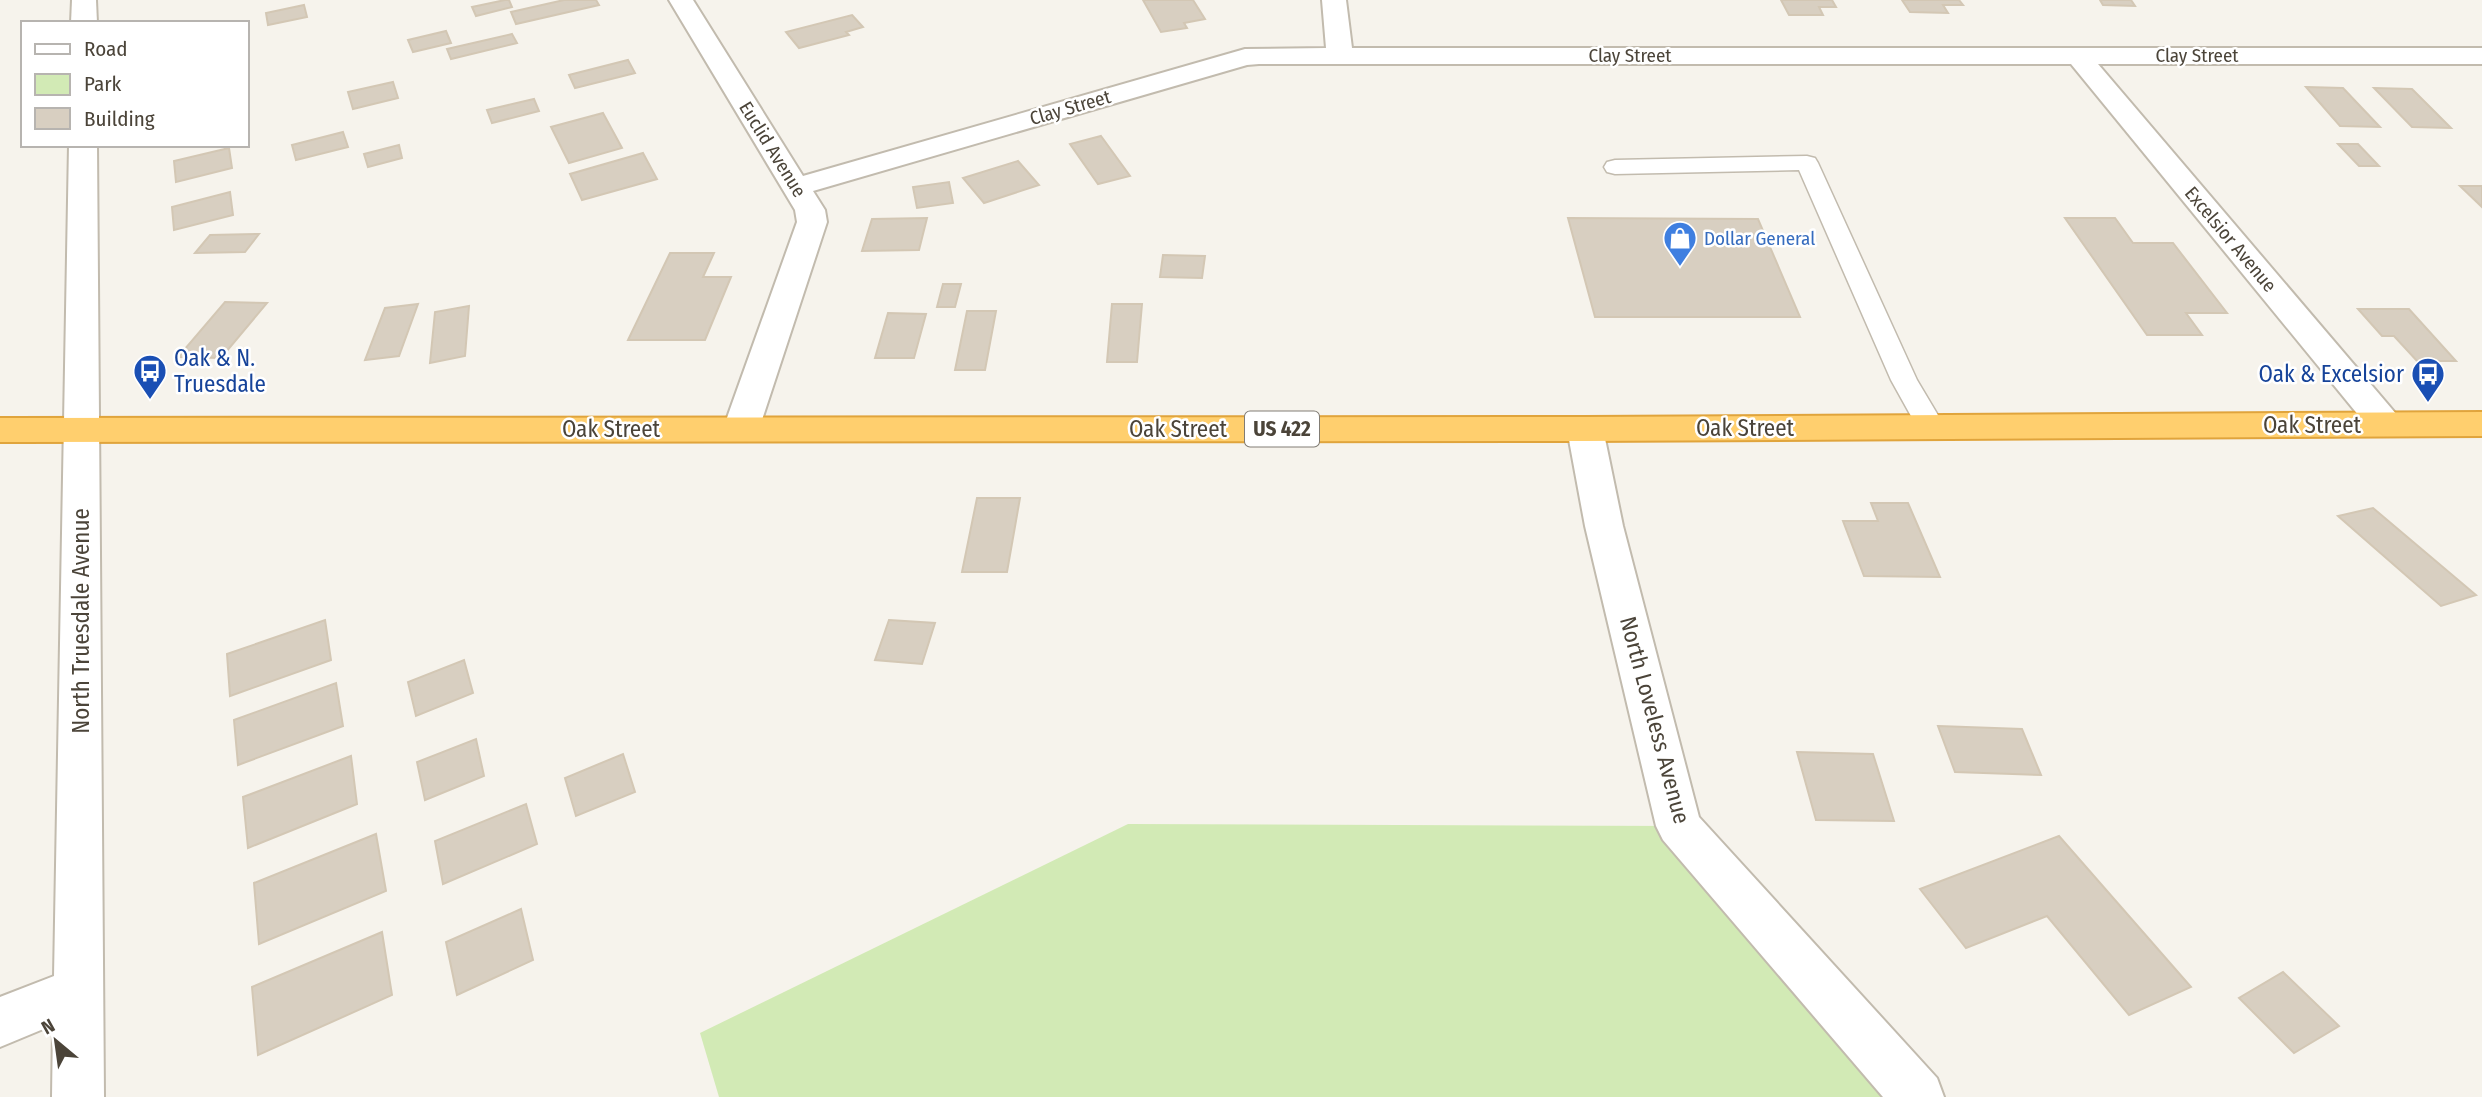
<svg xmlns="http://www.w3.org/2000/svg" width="2482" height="1097" font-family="'Fira Sans Condensed',sans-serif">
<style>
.green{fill:#d2eab5}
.building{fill:#d8cfc1;stroke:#d3c7b4;stroke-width:2}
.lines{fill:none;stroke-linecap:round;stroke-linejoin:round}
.lane-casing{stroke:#c2bbae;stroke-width:3}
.street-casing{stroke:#c2bbae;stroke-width:4}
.highway-casing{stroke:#e0a43c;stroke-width:4}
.lane{fill:#fff;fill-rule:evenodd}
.street{fill:#fff;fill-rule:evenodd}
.highway{fill:#ffcf6e;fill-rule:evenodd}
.labels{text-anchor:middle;stroke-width:5;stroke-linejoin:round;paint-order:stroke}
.far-street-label{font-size:19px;fill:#4b4439;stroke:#fff}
.far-shop-label{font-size:19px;fill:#366cbe;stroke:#fff;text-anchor:start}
.shield{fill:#fff;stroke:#817c74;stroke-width:2}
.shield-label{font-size:21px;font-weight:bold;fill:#4b4439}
.transit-label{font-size:23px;fill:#164399;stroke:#fff;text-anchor:start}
.street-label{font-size:23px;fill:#4b4439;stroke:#fff}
</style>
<rect width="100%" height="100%" fill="#f6f3ec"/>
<polygon class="green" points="1128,824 1679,826 1918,1097 719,1097 700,1033"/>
<g class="building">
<polygon points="505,0 509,0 512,7 476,16 472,7"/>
<polygon points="564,0 596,0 599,5 516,24 511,12"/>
<polygon points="1143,0 1193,0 1205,19 1184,23 1187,28 1161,32"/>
<polygon points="1781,0 1832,0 1836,7 1819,7 1823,15 1789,15"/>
<polygon points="1902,0 1959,0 1963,5 1943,5 1948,13 1910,12"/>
<polygon points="2100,0 2131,0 2135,6 2103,5"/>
<polygon points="304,5 307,17 268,25 266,13"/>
<polygon points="852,15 863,27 846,32 849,35 799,48 786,32"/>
<polygon points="446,31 451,43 413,52 408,40"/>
<polygon points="512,34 517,43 451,59 447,49"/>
<polygon points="628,60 635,73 575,88 569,75"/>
<polygon points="393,82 398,98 353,109 348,92"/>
<polygon points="2306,87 2343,88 2380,127 2340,126"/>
<polygon points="2374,88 2412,89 2451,128 2412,127"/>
<polygon points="534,99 539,111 492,123 487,110"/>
<polygon points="603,113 622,148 569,163 551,127"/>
<polygon points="343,132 348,147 296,160 292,145"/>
<polygon points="1101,136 1130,176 1098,184 1070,144"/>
<polygon points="2338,144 2358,144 2379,166 2359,166"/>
<polygon points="399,145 402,158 368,167 364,154"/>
<polygon points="229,148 232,168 176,182 174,161"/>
<polygon points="643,153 657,179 582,200 570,174"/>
<polygon points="1018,161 1039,185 984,203 963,178"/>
<polygon points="949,182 953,203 917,208 913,187"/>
<polygon points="2460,186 2482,186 2482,207"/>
<polygon points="230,192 233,215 174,230 172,207"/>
<polygon points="927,218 919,250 862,251 872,219"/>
<polygon points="1568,218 1758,219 1800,317 1595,317"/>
<polygon points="2065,218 2115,218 2133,243 2173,243 2227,313 2186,313 2202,335 2147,335"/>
<polygon points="259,234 245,252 195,253 210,235"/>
<polygon points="670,253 714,253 703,277 731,277 705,340 628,340"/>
<polygon points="1163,255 1205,256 1202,278 1160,277"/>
<polygon points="943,284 961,284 955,307 937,307"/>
<polygon points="225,302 267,303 221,358 178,357"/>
<polygon points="418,304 399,356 365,360 385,308"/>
<polygon points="1112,304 1142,304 1137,362 1107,362"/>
<polygon points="469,306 465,356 430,363 435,312"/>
<polygon points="2358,309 2409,309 2456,361 2417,361 2394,336 2382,336"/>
<polygon points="967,311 996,311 985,370 955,370"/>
<polygon points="888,313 926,314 914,358 875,358"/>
<polygon points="977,498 1020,498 1007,572 962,572"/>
<polygon points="1871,503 1908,503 1940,577 1864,576 1843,521 1878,521"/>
<polygon points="2373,508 2476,595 2441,606 2338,516"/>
<polygon points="325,620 331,660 230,696 227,654"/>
<polygon points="889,620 935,623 922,664 875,660"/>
<polygon points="464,660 473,693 416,716 408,682"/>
<polygon points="336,683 343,726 238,765 234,720"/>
<polygon points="1938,726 2022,729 2041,775 1955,772"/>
<polygon points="476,739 484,776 425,800 417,762"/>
<polygon points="1797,752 1873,754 1894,821 1816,820"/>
<polygon points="623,754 635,792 576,816 565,778"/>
<polygon points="351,756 357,804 248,848 243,797"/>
<polygon points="526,804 537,844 443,884 435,841"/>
<polygon points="376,834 386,891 259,944 254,883"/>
<polygon points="2059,836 2191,987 2129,1015 2047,916 1966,948 1920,889"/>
<polygon points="521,909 533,960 457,995 446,942"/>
<polygon points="382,932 392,995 258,1055 252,987"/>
<polygon points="2283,972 2339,1026 2294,1053 2239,998"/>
</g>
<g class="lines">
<defs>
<polygon id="lane" points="1807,156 1815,158 1818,163 1917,380 1945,427 1941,434 1931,436 1921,434 1891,380 1799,170 1615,174 1607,172 1604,167 1607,162 1615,160"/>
<g id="street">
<polygon points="72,0 96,0 97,23 71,23"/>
<polygon points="669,0 693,0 803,176 1245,49 1326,48 1322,0 1346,0 1352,48 2482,48 2482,64 2098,64 2397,415 2403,424 2397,433 2385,436 2373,433 2071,64 1259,64 1247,65 813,191 825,210 827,222 759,429 754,438 741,441 728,438 723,429 797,222 795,210"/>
<polygon points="69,145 97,145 104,1097 52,1097 53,1025 0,1047 0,997 54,976"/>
<polygon points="1585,417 1598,420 1603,429 1623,526 1699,817 1937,1078 1944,1097 1883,1097 1663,840 1656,826 1585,526 1567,429 1572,420"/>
</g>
<polygon id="highway" points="2482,412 2482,436 1585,441 0,442 0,418 1585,417"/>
</defs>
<use href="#lane" class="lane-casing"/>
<use href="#street" class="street-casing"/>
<use href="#highway" class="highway-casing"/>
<use href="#lane" class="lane"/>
<use href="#street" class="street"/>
<use href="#highway" class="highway"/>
</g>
<defs>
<symbol id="shop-pin" viewBox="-11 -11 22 30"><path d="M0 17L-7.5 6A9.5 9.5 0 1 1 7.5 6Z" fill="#3f7fe0" stroke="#fff"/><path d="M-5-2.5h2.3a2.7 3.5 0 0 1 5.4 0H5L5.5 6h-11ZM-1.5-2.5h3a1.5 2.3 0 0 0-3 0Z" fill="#fff"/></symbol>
<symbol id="bus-pin" viewBox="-11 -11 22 30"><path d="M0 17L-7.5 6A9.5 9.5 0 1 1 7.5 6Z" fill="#1a4fb4" stroke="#fff"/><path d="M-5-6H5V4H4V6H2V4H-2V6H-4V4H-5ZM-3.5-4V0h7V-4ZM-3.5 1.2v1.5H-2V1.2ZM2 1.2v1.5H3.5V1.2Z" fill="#fff"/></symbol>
</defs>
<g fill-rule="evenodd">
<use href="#shop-pin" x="1661" y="219" width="38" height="52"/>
<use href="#bus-pin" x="131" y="352" width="38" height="52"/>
<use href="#bus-pin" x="2409" y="355" width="38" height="52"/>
</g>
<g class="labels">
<g class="far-street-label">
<text x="1630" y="62">Clay Street</text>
<text x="2197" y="62">Clay Street</text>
<text transform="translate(1070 107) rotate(-16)" y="7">Clay Street</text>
<text transform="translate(773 149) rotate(58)" y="7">Euclid Avenue</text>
<text transform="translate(2231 239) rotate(50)" y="7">Excelsior Avenue</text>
</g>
<g class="far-shop-label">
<text x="1704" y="245">Dollar General</text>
</g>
<rect class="shield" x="1245" y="411.5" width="74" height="35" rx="5"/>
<g class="shield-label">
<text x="1282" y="436">US 422</text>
</g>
<g class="transit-label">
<text x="174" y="366">Oak &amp; N.<tspan x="174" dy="26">Truesdale</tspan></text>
<text x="2404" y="382" text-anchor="end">Oak &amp; Excelsior</text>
</g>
<g class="street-label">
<text x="2312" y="433">Oak Street</text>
<text x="1745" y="436">Oak Street</text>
<text x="611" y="437">Oak Street</text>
<text x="1178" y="437">Oak Street</text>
<text transform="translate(81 621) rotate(-90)" y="8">North Truesdale Avenue</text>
<text transform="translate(1655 720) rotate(75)" y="8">North Loveless Avenue</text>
</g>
</g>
<rect x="21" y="21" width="228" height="126" fill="#ffffff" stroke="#b7b4b0" stroke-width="2"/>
<rect x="35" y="44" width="35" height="10" fill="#ffffff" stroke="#b7b4b0" stroke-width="2"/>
<text x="84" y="56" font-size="21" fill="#4b4439">Road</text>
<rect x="35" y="74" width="35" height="21" fill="#d2eab5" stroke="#b7b4b0" stroke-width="2"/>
<text x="84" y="91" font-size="21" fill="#4b4439">Park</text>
<rect x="35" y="108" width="35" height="21" fill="#d8cfc1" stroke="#b7b4b0" stroke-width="2"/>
<text x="84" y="126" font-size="21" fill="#4b4439">Building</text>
<g transform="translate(56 1041) rotate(331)" stroke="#ffffff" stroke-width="5" paint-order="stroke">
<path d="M0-5L12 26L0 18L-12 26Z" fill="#4b4439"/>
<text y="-10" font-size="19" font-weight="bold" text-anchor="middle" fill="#4b4439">N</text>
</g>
</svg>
